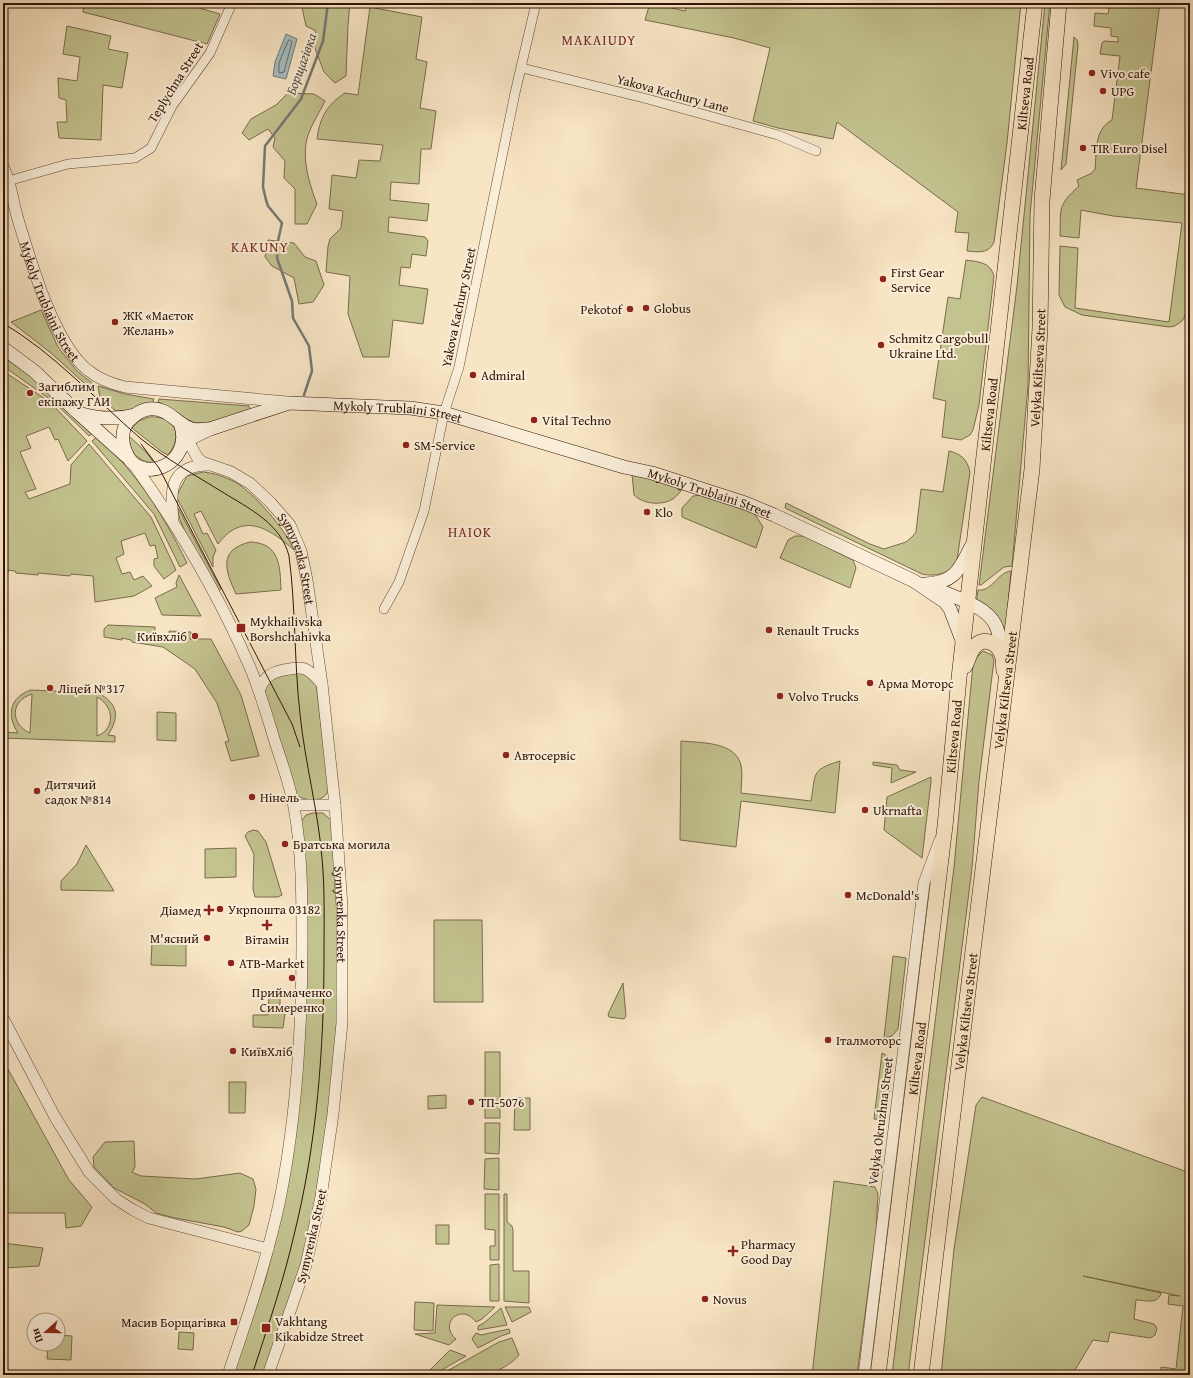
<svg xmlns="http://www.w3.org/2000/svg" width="1193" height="1378" font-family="'Gentium Book Plus',serif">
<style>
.green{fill:#c3c390;stroke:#7a6b4a;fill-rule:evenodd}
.water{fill:#a2bcbe;stroke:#757874}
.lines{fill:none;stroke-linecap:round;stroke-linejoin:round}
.shore{stroke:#6a6862;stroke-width:1}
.stream{stroke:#757874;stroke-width:2.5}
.minor-casing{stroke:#634835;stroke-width:10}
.tertiary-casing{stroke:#634835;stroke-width:12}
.secondary-casing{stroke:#311305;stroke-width:14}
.trunk-casing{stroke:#311305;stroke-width:16}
.minor{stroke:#faeed9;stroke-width:9}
.tertiary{stroke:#faeed9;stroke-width:11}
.secondary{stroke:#faeed9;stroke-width:13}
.trunk{stroke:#f8e5c4;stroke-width:15}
.tram{stroke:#311305;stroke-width:1}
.poi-dot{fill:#8f2418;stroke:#faeed9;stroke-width:1.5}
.labels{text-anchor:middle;stroke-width:4;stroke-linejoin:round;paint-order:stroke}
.poi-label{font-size:13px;fill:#311305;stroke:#faeed9;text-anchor:start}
.street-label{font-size:13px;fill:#311305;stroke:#faeed9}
.neighbourhood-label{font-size:14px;letter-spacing:1px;fill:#7a1f14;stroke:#faeed9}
.water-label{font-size:14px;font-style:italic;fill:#594e46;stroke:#faeed9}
</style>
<rect width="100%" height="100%" fill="#f8e5c4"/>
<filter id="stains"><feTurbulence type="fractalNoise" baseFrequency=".005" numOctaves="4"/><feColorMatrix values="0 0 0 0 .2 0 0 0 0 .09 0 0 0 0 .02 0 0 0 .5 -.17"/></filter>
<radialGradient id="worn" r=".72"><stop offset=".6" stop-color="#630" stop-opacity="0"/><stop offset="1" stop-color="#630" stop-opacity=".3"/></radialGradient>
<g class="green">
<polygon points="84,3 182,3 220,14 207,44 83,12"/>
<polygon points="301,3 350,3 348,25 346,76 335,83 324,72 313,43 316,31 306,26"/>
<path d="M650,3L685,11L688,3H1021L1007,143L994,242C989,254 978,252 967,251L969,233L955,232L958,212L837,122L833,139L778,128L753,121L770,48L734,38L645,20Z"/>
<polygon points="1045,3 1050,3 1030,215 1028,386 1012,566 1004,567 981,585 979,585 1017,286"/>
<path d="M1085,3H1160L1136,188L1190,195V286L1187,312L1182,321L1175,326L1169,327L1082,315L1065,307L1059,295L1060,246L1078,248L1075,308L1169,322L1182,223L1113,216L1081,210L1079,238L1060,236C1061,208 1057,206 1079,186L1077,180L1092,173L1095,169C1097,150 1094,130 1112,120L1120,56L1100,54L1102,43L1104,41L1118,42V37L1111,36V28L1094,26L1095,13L1108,14L1109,8L1085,5Z"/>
<path d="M370,7L422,17L416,59L427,62L420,108L436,111L431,149H421L419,184L391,182L390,200L429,204L427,221L389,217L388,232L425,237L428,241L426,256L412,254L410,268L401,267L399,285L428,289L423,324L393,320L389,357H363L348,314L350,276L326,272L328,246L330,239L341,228L343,211L329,209L332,175L356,178L359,160L380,161L383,145L317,139C320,117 327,105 345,93L358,95Z"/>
<polygon points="67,26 111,36 108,49 128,53 122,88 103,85 101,140 59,138 57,122 67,122 66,100 59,98 58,78 77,81 80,57 63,54"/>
<polygon points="1074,37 1077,40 1078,45 1066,164 1061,170"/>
<path d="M288,93L314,94L325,101C320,112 312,123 308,135C301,157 309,183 317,204L307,224H295V189L284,178L285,161L273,147L275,138L268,129L249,140L242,133L251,119L276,105Z"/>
<polygon points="268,240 294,243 305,257 316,261 324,285 313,302 299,304 294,278 272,266 265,257"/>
<path d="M966,260C979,262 990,262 994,276L979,405L973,430L970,435L961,440L942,437L946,401L933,398L948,297L960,299Z"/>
<polygon points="41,310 58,347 77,371 92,383 94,392 51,353 11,322"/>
<polygon points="3,352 94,432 89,436 54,402 3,366"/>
<polygon points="3,371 50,402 87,441 68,461 58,439 55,440 49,427 26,436 31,448 20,452 36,489 25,492 29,499 70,484 71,465 89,444 151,517 176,570 164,579 154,566 154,559 158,558 155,545 150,546 145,533 121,541 124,554 116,558 122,574 130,572 134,580 143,576 152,586 134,596 95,602 93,576 71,574 70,576 38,573 38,575 16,573 15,571 8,570 8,572 3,570"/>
<polygon points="98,386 125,394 154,399 153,402 120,414 100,398"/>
<path d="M159,399L249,406L250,409C236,413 206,427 193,422C181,418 171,407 158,402Z"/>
<path d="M149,417C175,415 184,435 168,455L162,452L132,428L139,421Z"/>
<path d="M98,436C138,476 162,512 187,563L180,567L154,514L92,441Z"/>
<path d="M129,436L146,452L154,463C137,461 130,453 129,436Z"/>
<path d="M949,451C961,454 967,459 970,472L957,560C950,574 936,577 922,574L785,508L786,503L870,544L884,549L906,542L912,537L916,532L921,489L943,492Z"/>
<path d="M203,472C214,473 225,477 235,482C254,493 286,530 294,550C269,528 243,511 218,544L201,511L194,514L203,534L207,533L216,550L213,557V567L177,498L178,493L187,476Z"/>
<path d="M632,474L684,487C681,491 677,496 673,499C661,506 643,504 634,495Z"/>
<polygon points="702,495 754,513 763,527 756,548 682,517 682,508 693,496"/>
<path d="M178,508L221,589L218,591C209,575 176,523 178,508Z"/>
<polygon points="795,536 804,536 853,560 856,568 850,588 780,558 788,540"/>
<path d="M250,542C280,543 280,566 281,590L236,594C225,570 218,550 250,542Z"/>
<path d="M1011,571L1006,628L1004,629L976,603L978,590C992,592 998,572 1011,571Z"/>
<polygon points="179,575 201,616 162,615 155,598 177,587 176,583"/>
<polygon points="108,625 155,627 155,635 169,635 169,631 191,632 190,639 211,639 241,695 259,756 231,761 225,742 229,741 217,703 195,669 163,647 132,642 131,640 122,638 122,640 104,637 104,629"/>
<polygon points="983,651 992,655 994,660 979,781 972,868 908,1375 892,1375 954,867 973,664 976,658"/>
<path d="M298,672L311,676L316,683L329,789C324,804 306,801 296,795L265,696V686L278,674Z"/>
<path d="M31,690L98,693C118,703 120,717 108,735L115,736V742L3,738V732L18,733C6,715 10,697 31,690ZM32,694L30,733C10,724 10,701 32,694ZM97,697C114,706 116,729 97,736Z"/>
<polygon points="157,712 176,713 176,741 157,740"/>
<path d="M681,741C700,743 735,741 741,765C743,774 741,784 741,793L811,801C816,774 810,770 840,761L835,813L741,801L736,847L680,840Z"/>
<polygon points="873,762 897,765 900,770 916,772 891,783 892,768 873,765"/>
<polygon points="931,777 931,782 922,858 884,830 887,797"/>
<polygon points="313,813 323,813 332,821 339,927 336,1046 318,1193 298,1280 265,1375 233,1375 265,1281 276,1238 305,1033 307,929 300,823 306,815"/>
<polygon points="253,830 258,831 266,842 282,895 278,897 255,897 253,889 254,854 245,836 248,832"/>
<polygon points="86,845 114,891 61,890 61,881 77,864"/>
<polygon points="236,848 236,877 205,878 205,849"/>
<polygon points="434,920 482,920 483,1002 434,1002"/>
<polygon points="152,942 186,943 186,966 151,965"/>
<polygon points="893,956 906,958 898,1029 892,1036 884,1038"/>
<polygon points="623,983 626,1016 624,1019 609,1017 608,1014"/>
<polygon points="269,996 280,996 280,1013 285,1014 283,1028 253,1027 253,1015 268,1015"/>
<rect x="485" y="1052" width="15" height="66"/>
<polygon points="882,1053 889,1057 893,1065 886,1120 874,1119"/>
<polygon points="3,1060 69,1180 92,1207 81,1226 66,1228 65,1213 3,1213 3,1181 7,1181 8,1091 3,1090"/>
<polygon points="229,1082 246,1082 245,1113 229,1113"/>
<polygon points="446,1095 446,1108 428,1109 428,1096"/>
<path d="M982,1097L1190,1173V1347L1188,1375H1161V1367L1176,1369L1183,1306L1168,1304L1169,1295L1180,1296L1083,1276L1161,1293C1158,1305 1145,1300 1136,1300L1134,1319L1154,1324L1157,1328L1155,1335L1150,1338L1110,1332L1108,1342L1093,1340L1072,1375H941L954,1249L976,1105Z"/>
<polygon points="515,1098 530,1098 530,1130 514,1130"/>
<polygon points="485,1123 500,1123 499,1154 485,1153"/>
<polygon points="134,1141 135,1167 132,1172 141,1176 196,1179 240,1173 253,1179 256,1189 254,1206 249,1225 242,1231 238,1232 224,1227 175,1218 156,1213 145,1204 114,1188 94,1167 93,1157 105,1142"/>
<polygon points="499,1158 499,1190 484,1189 485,1159"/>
<polygon points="834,1181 875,1187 878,1194 876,1231 857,1375 812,1375"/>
<polygon points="485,1194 499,1194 499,1260 490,1260 490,1246 495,1246 495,1230 485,1229"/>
<polygon points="504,1194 507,1194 507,1222 512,1226 513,1230 513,1271 529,1271 529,1303 504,1301"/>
<rect x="436" y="1225" width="13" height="19"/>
<polygon points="3,1243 43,1248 39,1266 3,1268"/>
<polygon points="499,1264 499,1301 490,1301 490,1265"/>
<polygon points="415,1302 434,1303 433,1331 414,1330"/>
<path d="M437,1305L495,1307L482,1319L476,1322C461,1302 438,1324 456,1339L449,1345L415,1334L435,1333Z"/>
<polygon points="505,1307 529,1307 531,1312 512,1322"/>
<polygon points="501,1308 507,1325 478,1330 478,1326 484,1323"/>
<polygon points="509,1329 510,1333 501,1336 478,1348 472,1339 476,1333 481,1335"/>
<polygon points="179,1332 194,1333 193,1350 178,1349"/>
<polygon points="58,1335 72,1336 71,1360 47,1359 48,1344 58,1344"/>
<path d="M512,1338L519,1355C512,1364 498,1371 487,1375H440L499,1342Z"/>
<polygon points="450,1350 466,1356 433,1375 425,1375"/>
</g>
<polygon class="water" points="286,34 297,39 286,79 273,76 275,62"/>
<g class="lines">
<polygon class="shore" points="290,40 292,42 284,72 279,73 279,63 288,41"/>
<polyline class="stream" points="304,395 312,371 309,346 293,318 292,301 277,258 278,241 282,223 268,206 266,200 263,187 265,146 301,99 323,41 328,3"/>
<defs>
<g id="minor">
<polyline points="522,68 644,98 778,135 816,151"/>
<polyline points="8,181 68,164 135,158 151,148 172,106 210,53 232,3"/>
<polyline points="384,609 399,582 424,511 444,413 459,367 515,93 536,3"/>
</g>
<g id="tertiary">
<path id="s1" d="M3,167C10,178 13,202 17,216C30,259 54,345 89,371C100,380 112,384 125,387L287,402"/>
<path id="s2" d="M185,435L197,457L202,462L231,472L251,484L271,503L290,525L301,551L307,580L322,684L335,805L342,907V1023L333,1114L321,1197L306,1265L268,1375"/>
<path d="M134,465C179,527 218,594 249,665C260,690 267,716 275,742C282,763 290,785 294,807C302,851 302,897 302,941C302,1029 297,1118 279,1204C266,1263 247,1319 228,1375"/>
<path d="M173,518C169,487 173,465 209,465"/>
<path d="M259,691C264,675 274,671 290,669C295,668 300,667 305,669C312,672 317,678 322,684"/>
<polyline points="294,805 335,805"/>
<polyline points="3,1018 55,1117 89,1172 116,1199 133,1210 149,1218 268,1249"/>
<polyline points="864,1375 924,883 940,840"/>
</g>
<g id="secondary">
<polyline points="3,348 34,371 77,412 126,456"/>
<path d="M82,414C100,419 116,420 135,415"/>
<path d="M180,423C196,465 137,488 125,450C122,443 122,433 125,426C129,418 140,410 149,409C167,407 175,422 189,428C195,431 201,430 207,429"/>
<path id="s3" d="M182,447L193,437L210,429L289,403L410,408L444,413L624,467L652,473L745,503L774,515L914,581L945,602L950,609L963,643"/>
<path d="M925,584C957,583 960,567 973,543"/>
<path d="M937,589C955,598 985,605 995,624C1000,633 1001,644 1002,654"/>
</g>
<g id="trunk">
<path d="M965,666C968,660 970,651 975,646C984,636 998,643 1002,655C1004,659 1003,666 1004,671"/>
<path id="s4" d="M878,1375L945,826L959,678L1035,3"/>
<path id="s5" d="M921,1375L1032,469L1040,328L1042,200L1059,3"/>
</g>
</defs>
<use href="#minor" class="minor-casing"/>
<use href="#tertiary" class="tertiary-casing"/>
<use href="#secondary" class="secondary-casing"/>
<use href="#trunk" class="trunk-casing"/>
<use href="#minor" class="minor"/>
<use href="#tertiary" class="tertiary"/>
<use href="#secondary" class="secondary"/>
<use href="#trunk" class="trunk"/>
<g class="tram">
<path d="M3,323C55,354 95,399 140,438C166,459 195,475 224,493C250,509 281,524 289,556C296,609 294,662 300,714C305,763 318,810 322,858C325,890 324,922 324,954C324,1049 317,1143 294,1235C283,1283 267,1329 252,1375"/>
<polyline points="141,444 159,468 292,724 300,747"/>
</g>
</g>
<g class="poi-dot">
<circle cx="1092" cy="73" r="4"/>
<circle cx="1103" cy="91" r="4"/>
<circle cx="1083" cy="148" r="4"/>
<circle cx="883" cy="279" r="4"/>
<circle cx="646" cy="308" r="4"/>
<circle cx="630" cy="309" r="4"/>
<circle cx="115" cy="322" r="4"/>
<circle cx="881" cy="345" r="4"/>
<circle cx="473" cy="375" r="4"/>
<circle cx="30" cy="393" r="4"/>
<circle cx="534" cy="420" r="4"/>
<circle cx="406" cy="445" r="4"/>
<circle cx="647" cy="512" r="4"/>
<rect x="236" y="623" width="10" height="10" rx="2"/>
<circle cx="769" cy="630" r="4"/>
<circle cx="195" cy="636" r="4"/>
<circle cx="870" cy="683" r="4"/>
<circle cx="50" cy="688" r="4"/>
<circle cx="780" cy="696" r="4"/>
<circle cx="506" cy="755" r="4"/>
<circle cx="37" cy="791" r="4"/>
<circle cx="252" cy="797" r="4"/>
<circle cx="865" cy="810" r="4"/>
<circle cx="285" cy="844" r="4"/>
<circle cx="848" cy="895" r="4"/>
<circle cx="220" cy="909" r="4"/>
<path d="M207 904h4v4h4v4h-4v4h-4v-4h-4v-4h4z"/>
<path d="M265 919h4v4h4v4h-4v4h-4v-4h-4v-4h4z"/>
<circle cx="207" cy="938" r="4"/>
<circle cx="231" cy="963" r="4"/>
<circle cx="292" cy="978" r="4"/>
<circle cx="828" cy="1040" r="4"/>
<circle cx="233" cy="1051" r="4"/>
<circle cx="471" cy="1102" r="4"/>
<path d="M731 1245h4v4h4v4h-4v4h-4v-4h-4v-4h4z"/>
<circle cx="705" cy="1299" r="4"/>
<rect x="230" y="1318" width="8" height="8" rx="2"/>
<rect x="261" y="1323" width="10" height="10" rx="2"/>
</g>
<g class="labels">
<g class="poi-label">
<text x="1100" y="78">Vivo cafe</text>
<text x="1111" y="96">UPG</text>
<text x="1091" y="153">TIR Euro Disel</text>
<text x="891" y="277">First Gear<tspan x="891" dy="15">Service</tspan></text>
<text x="654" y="313">Globus</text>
<text x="622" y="314" text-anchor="end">Pekotof</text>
<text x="123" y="320">ЖК «Маєток<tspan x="123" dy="15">Желань»</tspan></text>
<text x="889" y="343">Schmitz Cargobull<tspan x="889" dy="15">Ukraine Ltd.</tspan></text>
<text x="481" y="380">Admiral</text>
<text x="38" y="391">Загиблим<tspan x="38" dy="15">екіпажу ГАИ</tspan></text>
<text x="542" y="425">Vital Techno</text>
<text x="414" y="450">SM-Service</text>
<text x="655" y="517">Klo</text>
<text x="250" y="626">Mykhailivska<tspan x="250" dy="15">Borshchahivka</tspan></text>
<text x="777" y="635">Renault Trucks</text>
<text x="187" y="641" text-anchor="end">Київхліб</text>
<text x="878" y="688">Арма Моторс</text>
<text x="58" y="693">Ліцей №317</text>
<text x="788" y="701">Volvo Trucks</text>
<text x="514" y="760">Автосервіс</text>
<text x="45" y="789">Дитячий<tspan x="45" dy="15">садок №814</tspan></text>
<text x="260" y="802">Нінель</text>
<text x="873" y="815">Ukrnafta</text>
<text x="293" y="849">Братська могила</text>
<text x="856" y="900">McDonald's</text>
<text x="228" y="914">Укрпошта 03182</text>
<text x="201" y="915" text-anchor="end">Діамед</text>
<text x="199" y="943" text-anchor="end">М'ясний</text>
<text x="267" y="944" text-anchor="middle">Вітамін</text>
<text x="239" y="968">ATB-Market</text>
<text x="292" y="997" text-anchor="middle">Приймаченко<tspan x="292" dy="15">Симеренко</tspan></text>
<text x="836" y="1045">Італмоторс</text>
<text x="241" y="1056">КиївХліб</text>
<text x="479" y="1107">ТП-5076</text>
<text x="741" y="1249">Pharmacy<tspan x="741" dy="15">Good Day</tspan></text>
<text x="713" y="1304">Novus</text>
<text x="275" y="1326">Vakhtang<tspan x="275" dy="15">Kikabidze Street</tspan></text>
<text x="226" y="1327" text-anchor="end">Масив Борщагівка</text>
</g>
<g class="street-label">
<text transform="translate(175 82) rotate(-58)" y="5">Teplychna Street</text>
<text transform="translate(673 93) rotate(15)" y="5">Yakova Kachury Lane</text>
<text dy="5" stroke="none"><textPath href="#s4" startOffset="1290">Kiltseva Road</textPath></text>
<text dy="5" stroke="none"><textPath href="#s1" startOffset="143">Mykoly Trublaini Street</textPath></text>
<text transform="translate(458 307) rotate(-78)" y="5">Yakova Kachury Street</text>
<text dy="5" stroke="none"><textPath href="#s5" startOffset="1014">Velyka Kiltseva Street</textPath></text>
<text dy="5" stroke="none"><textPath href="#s3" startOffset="226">Mykoly Trublaini Street</textPath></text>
<text dy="5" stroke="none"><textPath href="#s4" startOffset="967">Kiltseva Road</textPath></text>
<text dy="5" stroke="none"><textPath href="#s3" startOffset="550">Mykoly Trublaini Street</textPath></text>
<text dy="5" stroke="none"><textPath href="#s2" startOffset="177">Symyrenka Street</textPath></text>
<text dy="5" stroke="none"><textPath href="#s5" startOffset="690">Velyka Kiltseva Street</textPath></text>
<text dy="5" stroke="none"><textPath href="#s4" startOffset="643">Kiltseva Road</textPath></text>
<text dy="5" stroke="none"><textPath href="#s2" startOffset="537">Symyrenka Street</textPath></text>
<text dy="5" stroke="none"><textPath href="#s5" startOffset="366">Velyka Kiltseva Street</textPath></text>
<text dy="5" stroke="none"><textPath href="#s4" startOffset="319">Kiltseva Road</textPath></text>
<text transform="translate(880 1121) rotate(-83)" y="5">Velyka Okruzhna Street</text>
<text transform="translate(311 1236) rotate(-77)" y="5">Symyrenka Street</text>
</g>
<g class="neighbourhood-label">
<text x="599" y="45">MAKAIUDY</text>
<text x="260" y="252">KAKUNY</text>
<text x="470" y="537">HAIOK</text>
</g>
<g class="water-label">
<text transform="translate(301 64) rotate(-70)" y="5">Борщагівка</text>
</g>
</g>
<rect width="1193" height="1378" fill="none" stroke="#f8e5c4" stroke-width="16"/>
<rect x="4" y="4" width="1185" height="1370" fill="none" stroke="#311305" stroke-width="2"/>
<rect x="8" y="8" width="1177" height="1362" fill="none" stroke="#311305"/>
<g transform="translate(46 1332) rotate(249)"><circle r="19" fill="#faeed9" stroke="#aa9684"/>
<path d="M0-3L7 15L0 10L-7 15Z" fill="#8f2418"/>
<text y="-6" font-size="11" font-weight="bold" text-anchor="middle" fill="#311305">Пн</text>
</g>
<rect width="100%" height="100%" filter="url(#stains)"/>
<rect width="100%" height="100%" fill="url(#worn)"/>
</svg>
